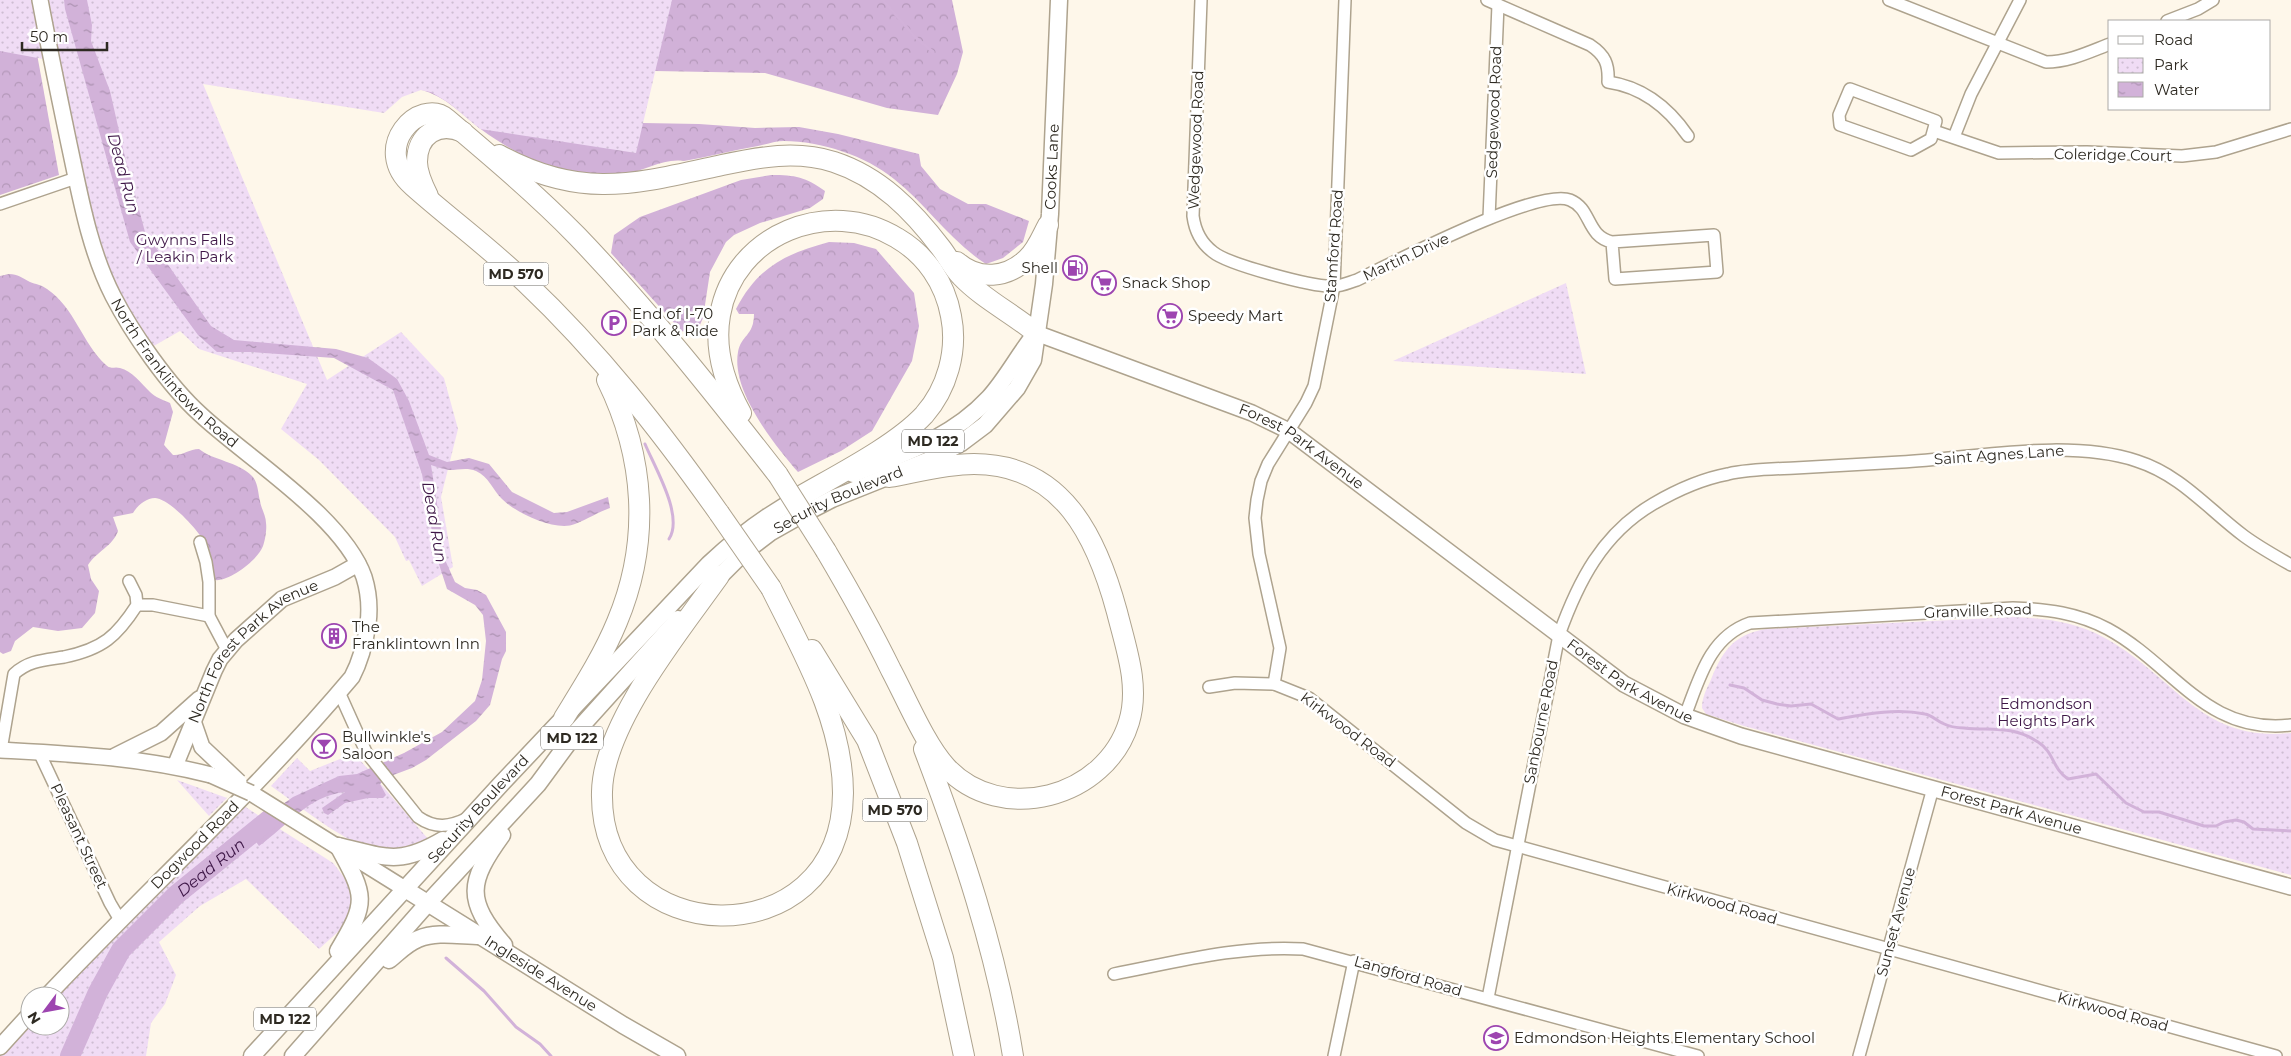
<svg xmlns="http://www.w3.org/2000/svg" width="2291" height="1056" font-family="Montserrat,sans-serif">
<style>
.forest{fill:url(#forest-crowns)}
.park{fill:url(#park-dots)}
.water{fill:url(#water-ripples)}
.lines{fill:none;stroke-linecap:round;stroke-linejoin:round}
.stream{stroke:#d2b2d9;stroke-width:3}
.river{stroke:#d2b2d9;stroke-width:20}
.street-casing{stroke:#aea38e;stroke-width:14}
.secondary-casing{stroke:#aea38e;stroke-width:18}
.primary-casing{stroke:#aea38e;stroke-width:19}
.highway-casing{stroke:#aea38e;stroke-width:22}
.street{stroke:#fff;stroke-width:11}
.secondary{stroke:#fff;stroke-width:15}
.primary{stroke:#fff;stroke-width:16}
.highway{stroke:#fff;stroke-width:20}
.secondary-bridge-casing{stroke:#aea38e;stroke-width:18;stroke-linecap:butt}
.highway-bridge-casing{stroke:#aea38e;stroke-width:22;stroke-linecap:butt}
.secondary-bridge{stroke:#fff;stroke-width:15}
.highway-bridge{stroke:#fff;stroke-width:20}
.labels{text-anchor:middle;stroke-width:5;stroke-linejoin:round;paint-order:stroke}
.shield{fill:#fff;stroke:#6d6a64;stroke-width:1}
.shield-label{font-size:14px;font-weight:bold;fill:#2e2a22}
.street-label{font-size:15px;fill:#2e2a22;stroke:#fff}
.park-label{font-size:15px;fill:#3f1747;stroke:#fff}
.poi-label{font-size:15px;fill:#2e2a22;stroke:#fff;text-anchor:start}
.water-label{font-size:16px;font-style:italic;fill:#3e1747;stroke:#fff}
</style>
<defs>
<pattern id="forest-crowns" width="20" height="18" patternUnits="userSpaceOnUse" patternTransform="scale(1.25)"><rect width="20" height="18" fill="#d1b1d8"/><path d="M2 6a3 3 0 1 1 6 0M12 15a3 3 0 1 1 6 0" fill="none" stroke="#b498b9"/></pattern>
<pattern id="park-dots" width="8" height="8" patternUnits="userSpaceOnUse" patternTransform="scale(1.25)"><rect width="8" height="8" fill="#f0dcf5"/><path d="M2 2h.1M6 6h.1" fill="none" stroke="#cebdd2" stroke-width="1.8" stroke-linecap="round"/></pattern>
<pattern id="water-ripples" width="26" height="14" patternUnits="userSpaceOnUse" patternTransform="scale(1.25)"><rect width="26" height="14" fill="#d2b2d9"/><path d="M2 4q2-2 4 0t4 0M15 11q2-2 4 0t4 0" fill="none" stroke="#ab91b0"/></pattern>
</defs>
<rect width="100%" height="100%" fill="#fef7ea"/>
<g class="forest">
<polygon points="300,0 952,0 963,52 957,74 938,115 887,108 765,73 655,71"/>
<polygon points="0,28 33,32 59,175 0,195"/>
<path d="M421,90L643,123L699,124L755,128L799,127L838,134L919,154L921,166L940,189L968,204H986L1029,221L1023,242L1003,258L986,264C950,241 927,205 894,179C866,156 821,141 784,141C776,141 767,144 758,146C733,150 709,157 684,161C663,158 645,171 625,174C608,176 587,176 571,173C539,166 507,148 482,130C462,115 446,96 421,90Z"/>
<path d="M771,175C796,175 805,177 825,191L823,199L810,208L760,223L734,235L726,242L710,272L703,318L699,327L692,332L678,331L675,324L611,253L614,235L640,217L741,180Z"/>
<path d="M829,242L854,243L876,249L914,293L919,326L912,361L872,431L841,451L798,472C774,444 731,391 738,352C741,335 754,336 754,314H739L736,309C758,267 785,254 829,242Z"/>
<path d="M9,274C18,274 22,278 30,282C35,284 42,285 47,289C75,308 82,343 106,365C111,370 114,366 120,368C132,371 141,383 150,392C155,397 163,400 170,403L173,412L164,445L173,455C182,456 189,449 199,449C214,461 237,461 252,476C258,482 258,493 260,501C261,508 266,516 266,523C267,529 265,541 263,546C258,560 229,582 215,580C210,571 213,559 209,550C204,536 171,499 155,498C146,498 137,506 133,513L113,517L118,531C113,546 96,552 88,565L91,579L99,591L95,613L82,628L58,631L33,627L15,641L11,651L3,654L0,652V276Z"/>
</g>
<g class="park">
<polygon points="0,0 33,0 43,59 0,51"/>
<polygon points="46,0 672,0 636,153 480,129 449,103 431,92 421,90 402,97 384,113 203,84 327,380 401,332 444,378 458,429 441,497 453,567 422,586 409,560 406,561 395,537 319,460 281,429 307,384 199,349 180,331 152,347 111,281 96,237"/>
<polygon points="1566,283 1586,374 1393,361"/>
<path d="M2014,617C2044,618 2076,622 2103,637C2173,674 2200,743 2291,733V875L1744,726L1706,714L1702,708C1702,698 1706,690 1710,682C1722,652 1732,635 1766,629Z"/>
<path d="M297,758L310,771L340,759L360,760L429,840C413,846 398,853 380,851C351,848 297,804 271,786Z"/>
<polygon points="177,780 227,798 209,816"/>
<path d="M244,806L333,863C353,888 353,891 349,922L319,949L246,879L200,906L159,942L176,975L165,1004L151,1023L146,1056H0L30,1022V1026H60V996H55Z"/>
</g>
<path class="water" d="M64,0H87L92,25L91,41L110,91L124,153L145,232L211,326L234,340L336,349L368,358L397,379L409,401L429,455L447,462L469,458L489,464L512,492L554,513L567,512L608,497L610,508C598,512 588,519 575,524C556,532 516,513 502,499C492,489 489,477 476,471C467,467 458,470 449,470C443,469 437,467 431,465L446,562L455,582L465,588L477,590L486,595L506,632V651L502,659L490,705L476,721L426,760L412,768L388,777L380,784L386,795L383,798H368L345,803L328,815L324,813L322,808L345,792C308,796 287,826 259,846L247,829L293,797L339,776L357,774L404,753L442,732L475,701L482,680L486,641L483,615L475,605L447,589L436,555L422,474L393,390L334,358L252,352H217L198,335L130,242L65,9Z"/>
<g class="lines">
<g class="stream">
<polyline points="883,0 915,37 933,52"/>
<path d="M645,444C655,468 684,516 669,539"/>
<path d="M1730,685L1744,688L1762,700L1777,704L1791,706L1811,704L1838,719C1866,714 1896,708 1925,714C1931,715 1936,720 1942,723C1948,726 1957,728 1964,728C1992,731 2012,725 2038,742C2055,753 2051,767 2068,779L2096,774L2126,803L2144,812H2159L2204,826H2216L2224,822L2236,820L2244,822L2253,829L2291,831"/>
<polyline points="446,958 484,991 516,1027 540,1044 551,1056"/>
</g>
<path class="river" id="s1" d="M70,1056L98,992L121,950L176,895L271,818"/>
<defs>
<g id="street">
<path d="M1201,0L1193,216C1195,231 1201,243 1213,252C1227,264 1315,288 1334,286C1342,286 1350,282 1357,280C1393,263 1538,187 1570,200C1592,209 1586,236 1612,242L1714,235L1717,272L1615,279L1612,242"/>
<path d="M1487,0L1590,45C1605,55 1609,64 1608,82C1643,87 1668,107 1688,136"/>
<path d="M1889,0L2046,62C2069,62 2089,52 2110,44"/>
<polyline points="2167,21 2198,9 2213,0"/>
<polygon points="1850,89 1936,121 1931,139 1911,150 1840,125 1839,115"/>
<polyline points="1934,131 1999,153 2087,152 2182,156 2216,152 2291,129"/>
<polyline points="1954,137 1971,94 2020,0"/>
<polyline points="0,204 76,178"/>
<polyline points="1489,218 1498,5"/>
<polyline points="200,542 206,562 209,582 209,616 227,650"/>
<polyline points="137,605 153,605 209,616"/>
<polyline points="1274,684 1280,648 1259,554 1255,518 1257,500 1261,481 1268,464 1306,403 1314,386 1334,286 1345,0"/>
<polyline points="1209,687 1235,683 1274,684 1309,698 1466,823 1495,840 2276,1056"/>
<path d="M339,692L366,752L418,817C435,829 450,827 468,818"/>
<path d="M1685,716C1699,680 1709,637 1750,623L2013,608C2047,609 2078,613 2108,629C2174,665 2206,735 2291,725"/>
<path d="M1,750L14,674C29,660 46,660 64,657C103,649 117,636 137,605L136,595L129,581"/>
<polyline points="39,752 110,903 120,920"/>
<path d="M1114,974C1176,962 1240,945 1303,949L1698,1056"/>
<path d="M1488,998L1559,635C1578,582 1602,534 1653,504C1677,490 1701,479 1728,474C1749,469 1773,469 1795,468C1830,466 1866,464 1901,462C1975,458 2067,438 2137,461C2181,475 2208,509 2244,536C2259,547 2275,556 2291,565"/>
<polyline points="1334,1056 1354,961"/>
<polyline points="1859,1056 1933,788"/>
</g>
<g id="secondary">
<path id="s2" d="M40,0C49,48 59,96 69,144C80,195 89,249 113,296C132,333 169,386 200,414C247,458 343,517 364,577C369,593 370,608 368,624C365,644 361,660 352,677C257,790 148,889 47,996"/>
<path id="s3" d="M1036,333L1252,413L1289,431L1624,684L1685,716L1741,736L2291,887"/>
<polyline points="193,721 202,747 221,765"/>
<path d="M0,750C72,754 141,757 211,775"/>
<polyline points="115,756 161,733 199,699"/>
<path id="s4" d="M175,766L214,671L220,659L236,640L282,599L335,577L358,564"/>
<polyline points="251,793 405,889"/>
<polyline points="0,1047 30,1014"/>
</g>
<g id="primary">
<path d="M853,474C903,454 952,438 989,398C1007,378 1019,354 1036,333"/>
<path id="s5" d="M711,585L742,554L771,532L801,515L832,499L932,459L961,443L985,425L1017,388L1033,360L1044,284L1050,214L1059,0"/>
<path d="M502,835C468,882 465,900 504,945"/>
<path d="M338,846C385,857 399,866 443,840"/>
<path id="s6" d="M405,889L623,1025L677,1056"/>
<path d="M338,951C368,901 366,897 338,846"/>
<path d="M389,960C398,953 407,943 418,939C437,931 460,936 480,936"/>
<path id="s7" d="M252,1056L501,784L709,564C738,537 769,513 803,496"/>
<polyline points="293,1056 428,903 538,784 577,731 678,619"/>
</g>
<g id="highway">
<path d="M499,155C582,200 635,184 722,165C760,157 796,150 834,162C880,177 913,211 941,248C948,257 953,268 961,276C983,299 1012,313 1036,333"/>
<path d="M428,196C423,186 417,174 417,162C417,135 438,121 463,132"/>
<path d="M957,262C979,281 1007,278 1027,259C1037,250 1042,236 1048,225"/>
<path d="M741,413C725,384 714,349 720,315C734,234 829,196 897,238C926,255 945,283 951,316C958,351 947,389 924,415C894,447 833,477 794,500"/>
<path d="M719,513C661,431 599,352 526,283C490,248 450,219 413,186C369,148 420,96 447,119C492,157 537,195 577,236C649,311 714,393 778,475"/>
<path d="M826,551C849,590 871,629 891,670C906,698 925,744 946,767C1001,826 1106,798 1129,722C1140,686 1126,648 1117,612C1097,538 1063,464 974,464C946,464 917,472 889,477"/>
<path d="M719,576C680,631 603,724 602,792C598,953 842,960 843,793C843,720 802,651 771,588"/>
<polyline points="812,650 867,740 907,843 943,958 964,1056"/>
<path d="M564,718C583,687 603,656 617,622C651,541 645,457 607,380"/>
<path d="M924,749C962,849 996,950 1013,1056"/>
</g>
</defs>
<use href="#street" class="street-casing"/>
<use href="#secondary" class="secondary-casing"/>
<use href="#primary" class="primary-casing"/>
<use href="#highway" class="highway-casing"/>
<use href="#street" class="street"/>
<use href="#secondary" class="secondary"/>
<use href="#primary" class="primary"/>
<use href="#highway" class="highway"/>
<defs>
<g id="secondary-bridge">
<polyline points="221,765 239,782"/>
<polyline points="211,775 251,793"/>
</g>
<g id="highway-bridge">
<polyline points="778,475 826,551"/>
<polyline points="719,513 771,588"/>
</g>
</defs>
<use href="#secondary-bridge" class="secondary-bridge-casing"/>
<use href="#highway-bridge" class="highway-bridge-casing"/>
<use href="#secondary-bridge" class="secondary-bridge"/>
<use href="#highway-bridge" class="highway-bridge"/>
</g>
<defs>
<symbol id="fuel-ring" viewBox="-11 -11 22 22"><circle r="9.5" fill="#fff" stroke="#9d45b0" stroke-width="1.5"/><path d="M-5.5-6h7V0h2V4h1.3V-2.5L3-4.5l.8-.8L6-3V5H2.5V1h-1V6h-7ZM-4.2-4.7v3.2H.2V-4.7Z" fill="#9d45b0"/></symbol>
<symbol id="supermarket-ring" viewBox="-11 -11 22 22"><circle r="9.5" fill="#fff" stroke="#9d45b0" stroke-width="1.5"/><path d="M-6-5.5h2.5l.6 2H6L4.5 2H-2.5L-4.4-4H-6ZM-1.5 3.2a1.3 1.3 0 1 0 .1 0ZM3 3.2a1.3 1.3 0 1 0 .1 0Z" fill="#9d45b0"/></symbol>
<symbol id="parking-ring" viewBox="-11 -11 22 22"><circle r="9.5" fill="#fff" stroke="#9d45b0" stroke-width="1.5"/><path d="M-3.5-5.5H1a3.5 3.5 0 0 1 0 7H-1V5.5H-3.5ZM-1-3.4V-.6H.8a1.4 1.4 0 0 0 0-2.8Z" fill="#9d45b0"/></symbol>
<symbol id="building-ring" viewBox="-11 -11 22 22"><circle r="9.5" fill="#fff" stroke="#9d45b0" stroke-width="1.5"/><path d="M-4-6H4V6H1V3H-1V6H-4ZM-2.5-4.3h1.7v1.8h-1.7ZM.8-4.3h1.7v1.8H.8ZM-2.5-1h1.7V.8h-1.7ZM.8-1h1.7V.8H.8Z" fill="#9d45b0"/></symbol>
<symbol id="bar-ring" viewBox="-11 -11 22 22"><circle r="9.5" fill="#fff" stroke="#9d45b0" stroke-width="1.5"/><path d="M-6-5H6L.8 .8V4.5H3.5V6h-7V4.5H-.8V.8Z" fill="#9d45b0"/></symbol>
<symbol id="school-ring" viewBox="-11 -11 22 22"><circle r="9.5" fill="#fff" stroke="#9d45b0" stroke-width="1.5"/><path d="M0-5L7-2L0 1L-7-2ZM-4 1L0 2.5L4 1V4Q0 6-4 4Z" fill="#9d45b0"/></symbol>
</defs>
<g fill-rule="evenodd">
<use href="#fuel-ring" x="1061" y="254" width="28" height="28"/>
<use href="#supermarket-ring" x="1090" y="269" width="28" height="28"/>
<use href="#supermarket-ring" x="1156" y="302" width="28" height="28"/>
<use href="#parking-ring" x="600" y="309" width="28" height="28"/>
<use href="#building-ring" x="320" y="622" width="28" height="28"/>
<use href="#bar-ring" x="310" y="732" width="28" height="28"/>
<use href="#school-ring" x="1482" y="1024" width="28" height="28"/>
</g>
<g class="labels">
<g class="shield">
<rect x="483.5" y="262.5" width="65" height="23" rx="4"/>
<rect x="902" y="429.5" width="62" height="23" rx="4"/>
<rect x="541" y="726.5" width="62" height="23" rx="4"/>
<rect x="862.5" y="798.5" width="65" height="23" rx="4"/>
<rect x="254" y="1007.5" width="62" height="23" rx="4"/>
</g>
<g class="shield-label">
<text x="516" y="279">MD 570</text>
<text x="933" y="446">MD 122</text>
<text x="572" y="743">MD 122</text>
<text x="895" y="815">MD 570</text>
<text x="285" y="1024">MD 122</text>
</g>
<g class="street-label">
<text transform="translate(1494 112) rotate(-88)" y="5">Sedgewood Road</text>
<text transform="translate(1196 140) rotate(-88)" y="5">Wedgewood Road</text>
<text transform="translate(2113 155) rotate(1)" y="5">Coleridge Court</text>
<text dy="5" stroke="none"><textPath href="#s5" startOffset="596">Cooks Lane</textPath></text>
<text transform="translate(1334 246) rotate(-86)" y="5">Stamford Road</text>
<text transform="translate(1406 257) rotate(-25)" y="5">Martin Drive</text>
<text dy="5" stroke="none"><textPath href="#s2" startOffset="405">North Franklintown Road</textPath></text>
<text dy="5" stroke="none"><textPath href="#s3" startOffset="290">Forest Park Avenue</textPath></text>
<text transform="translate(1999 455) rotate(-4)" y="5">Saint Agnes Lane</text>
<text dy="5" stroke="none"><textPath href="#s5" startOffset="155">Security Boulevard</textPath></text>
<text transform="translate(1978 611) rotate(-2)" y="5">Granville Road</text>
<text dy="5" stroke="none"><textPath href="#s4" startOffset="144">North Forest Park Avenue</textPath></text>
<text dy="5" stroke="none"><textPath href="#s3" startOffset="695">Forest Park Avenue</textPath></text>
<text transform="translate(1541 722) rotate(-79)" y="5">Sanbourne Road</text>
<text transform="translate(1348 730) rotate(37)" y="5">Kirkwood Road</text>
<text dy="5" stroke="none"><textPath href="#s7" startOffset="335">Security Boulevard</textPath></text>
<text dy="5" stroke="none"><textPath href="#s3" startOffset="1100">Forest Park Avenue</textPath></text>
<text transform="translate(79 836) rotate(65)" y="5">Pleasant Street</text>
<text transform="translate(195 845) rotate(-45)" y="5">Dogwood Road</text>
<text transform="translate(1722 904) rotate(16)" y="5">Kirkwood Road</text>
<text transform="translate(1896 922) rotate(-75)" y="5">Sunset Avenue</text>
<text dy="5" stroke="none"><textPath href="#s6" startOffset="160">Ingleside Avenue</textPath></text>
<text transform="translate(1408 976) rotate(16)" y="5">Langford Road</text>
<text transform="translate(2113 1012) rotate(15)" y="5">Kirkwood Road</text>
</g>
<g class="park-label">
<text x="185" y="245">Gwynns Falls<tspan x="185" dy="17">/ Leakin Park</tspan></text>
<text x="2046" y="709">Edmondson<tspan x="2046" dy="17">Heights Park</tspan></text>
</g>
<g class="poi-label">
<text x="1058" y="273" text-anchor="end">Shell</text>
<text x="1122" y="288">Snack Shop</text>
<text x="632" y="319">End of I-70<tspan x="632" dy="17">Park &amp; Ride</tspan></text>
<text x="1188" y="321">Speedy Mart</text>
<text x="352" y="632">The<tspan x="352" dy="17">Franklintown Inn</tspan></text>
<text x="342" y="742">Bullwinkle's<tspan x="342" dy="17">Saloon</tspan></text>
<text x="1514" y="1043">Edmondson Heights Elementary School</text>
</g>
<g class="water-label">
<text transform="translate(124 173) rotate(75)" y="6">Dead Run</text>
<text transform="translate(435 522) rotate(80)" y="6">Dead Run</text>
<text dy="6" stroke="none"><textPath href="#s1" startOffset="240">Dead Run</textPath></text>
</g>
</g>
<rect x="2108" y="20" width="162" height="90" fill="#ffffff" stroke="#abaaa7"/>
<rect x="2118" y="36" width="25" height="8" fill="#ffffff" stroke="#abaaa7"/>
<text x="2154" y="45" font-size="15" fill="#2e2a22">Road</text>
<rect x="2118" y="58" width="25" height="15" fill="url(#park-dots)" stroke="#abaaa7"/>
<text x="2154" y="70" font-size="15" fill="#2e2a22">Park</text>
<rect x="2118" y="82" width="25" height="15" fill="url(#water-ripples)" stroke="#abaaa7"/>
<text x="2154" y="95" font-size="15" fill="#2e2a22">Water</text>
<g transform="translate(45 1011) rotate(238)"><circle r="24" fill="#ffffff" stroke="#abaaa7"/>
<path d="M0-4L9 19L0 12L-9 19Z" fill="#9d45b0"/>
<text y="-8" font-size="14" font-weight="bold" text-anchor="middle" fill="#2e2a22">N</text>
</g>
<path d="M22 42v8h85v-8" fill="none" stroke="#2e2a22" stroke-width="2.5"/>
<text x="30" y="42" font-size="15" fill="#2e2a22" stroke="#ffffff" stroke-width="4" paint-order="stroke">50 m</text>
</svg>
